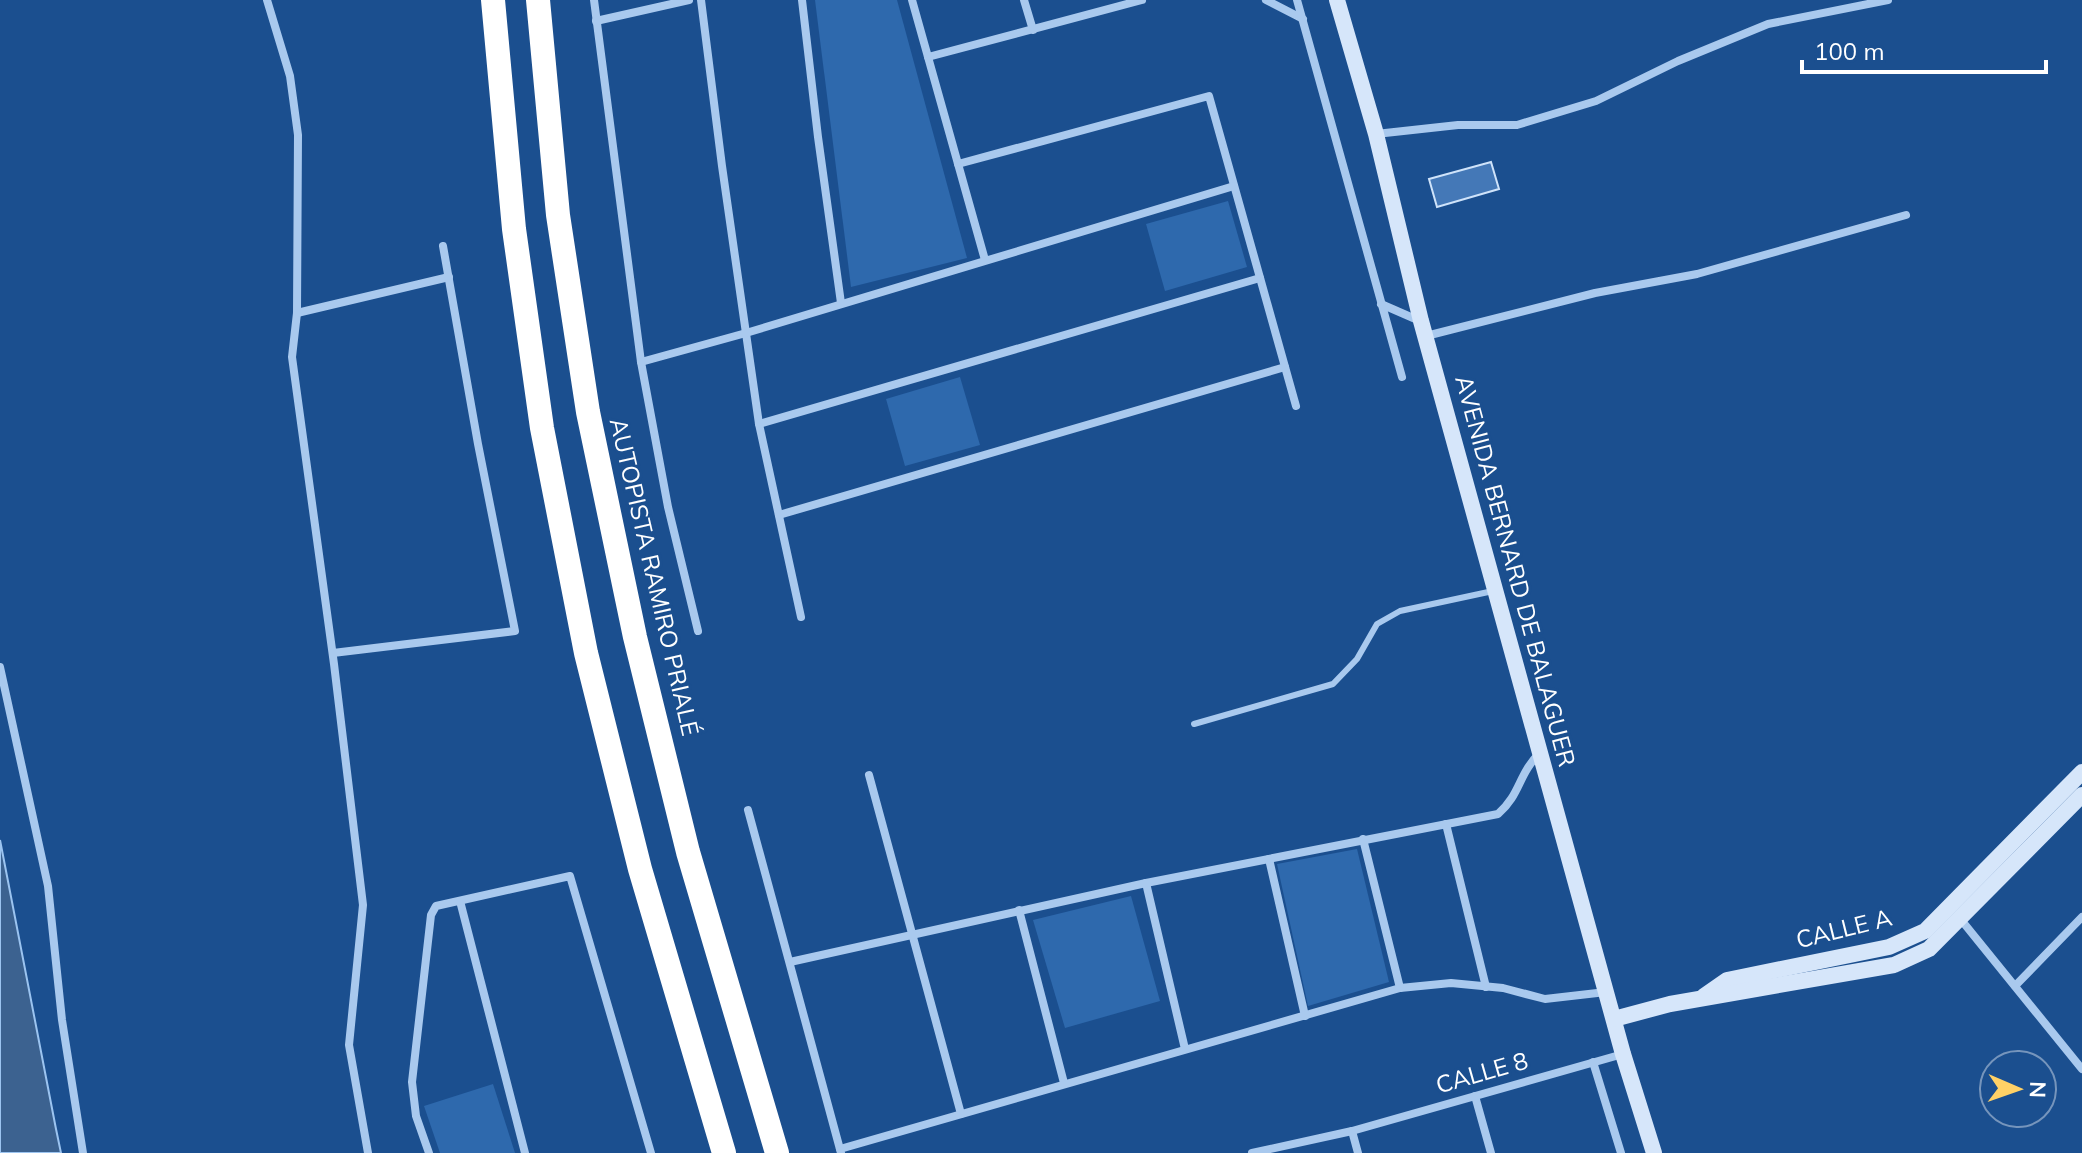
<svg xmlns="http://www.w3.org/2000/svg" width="2082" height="1153" font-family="Mulish,sans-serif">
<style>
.green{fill:#2e69ad}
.water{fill:#3c6290;stroke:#9cc4f0;stroke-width:2}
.building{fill:#4478b7;stroke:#cfe3fa;stroke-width:2}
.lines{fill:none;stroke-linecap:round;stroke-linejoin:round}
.lane{stroke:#a9c9ee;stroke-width:6}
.street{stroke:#a9c9ee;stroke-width:8}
.secondary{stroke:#d6e6fa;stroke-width:16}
.highway{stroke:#fff;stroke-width:24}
.labels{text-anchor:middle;stroke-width:6;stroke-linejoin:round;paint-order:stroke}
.street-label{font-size:24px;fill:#fff;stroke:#1b4f8f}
</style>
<rect width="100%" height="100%" fill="#1b4f8f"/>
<g class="green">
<polygon points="815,0 897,0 967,258 851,287"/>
<polygon points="1228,201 1247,267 1165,291 1146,224"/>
<polygon points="960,377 980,445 905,466 886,399"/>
<polygon points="1357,849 1389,982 1308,1006 1277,864"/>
<polygon points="1131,896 1160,1001 1065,1028 1033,920"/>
<polygon points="493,1084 515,1153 440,1153 424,1106"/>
</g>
<polygon class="water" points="0,840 56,1129 61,1153 0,1153"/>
<polygon class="building" points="1491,162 1499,189 1437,207 1429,179"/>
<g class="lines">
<polyline class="lane" points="1194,724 1333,684 1357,659 1377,624 1400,611 1493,591"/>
<g class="street">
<polyline points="267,0 290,76 298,135 297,313 292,357 334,664 363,905 349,1045 368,1153"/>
<polyline points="594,0 641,362 668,507 698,631"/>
<polyline points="701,0 722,166 759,424 801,617"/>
<polyline points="802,0 818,137 841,303"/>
<polyline points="912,0 985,260"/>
<polyline points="1024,0 1033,30"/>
<polyline points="1266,0 1303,19"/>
<polyline points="1297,0 1402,377"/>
<polyline points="596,21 689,0"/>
<polyline points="928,57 1142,0"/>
<polyline points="1376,134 1458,125 1517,125 1596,101 1678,61 1768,24 1888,0"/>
<polyline points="958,164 1209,96 1296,406"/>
<polyline points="1381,304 1420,321"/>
<polyline points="297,313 449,277"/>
<polyline points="1426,336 1595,293 1697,274 1906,215"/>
<polyline points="641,362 746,333 1234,186"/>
<polyline points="759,424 1260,278"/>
<polyline points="779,515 1285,367"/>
<polyline points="333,653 515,631 478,444 443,246"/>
<polyline points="0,667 48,886 62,1020 83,1153"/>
<polyline points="869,775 961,1114"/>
<polyline points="748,810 841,1153"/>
<polyline points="1446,824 1486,987"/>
<polyline points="1363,839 1400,988"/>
<polyline points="1269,859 1305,1016"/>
<polyline points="1146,883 1185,1049"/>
<polyline points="460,901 525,1153"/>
<polyline points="1019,910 1064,1083"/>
<polyline points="1958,916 2082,1069"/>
<path d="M790,962L1146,883L1498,814C1521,794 1518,774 1540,753"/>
<polyline points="2015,986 2082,917"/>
<polyline points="1593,1062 1621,1153"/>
<polyline points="1475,1096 1491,1153"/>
<polyline points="1352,1131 1358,1153"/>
<polyline points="840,1149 1400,988 1451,983 1503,988 1545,999 1606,992"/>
<polyline points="429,1153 416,1116 412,1082 431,915 436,906 570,876 651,1153"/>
<polyline points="1252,1153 1352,1131 1623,1054"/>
</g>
<g class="secondary">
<polyline points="1337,0 1376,134 1421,321 1623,1054 1654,1153"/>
<polyline points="1704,996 1727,980 1889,947 1925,931 2082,772"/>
<polyline points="1614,1019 1670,1004 1894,965 1929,949 2082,795"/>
</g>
<g class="highway">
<polyline points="493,0 514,229 542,428 586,653 640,869 724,1153"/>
<polyline points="538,0 558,215 588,412 635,637 688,852 777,1153"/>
</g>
</g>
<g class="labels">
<g class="street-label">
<text transform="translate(1515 571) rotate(75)" y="8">AVENIDA BERNARD DE BALAGUER</text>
<text transform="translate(654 577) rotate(77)" y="8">AUTOPISTA RAMIRO PRIALÉ</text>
<text transform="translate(1844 929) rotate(-14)" y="8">CALLE A</text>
<text transform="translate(1482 1073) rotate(-16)" y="8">CALLE 8</text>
</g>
</g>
<g transform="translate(2018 1089) rotate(92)"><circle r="38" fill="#1b4f8f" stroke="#7695bc" stroke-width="2"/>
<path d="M0-6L14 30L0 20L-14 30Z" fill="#ffd166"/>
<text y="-12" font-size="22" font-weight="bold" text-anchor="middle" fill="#ffffff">N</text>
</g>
<path d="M1802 60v12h244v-12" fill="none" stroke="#ffffff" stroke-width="4"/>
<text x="1814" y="60" font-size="24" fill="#ffffff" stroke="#1b4f8f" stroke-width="6" paint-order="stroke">100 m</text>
</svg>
